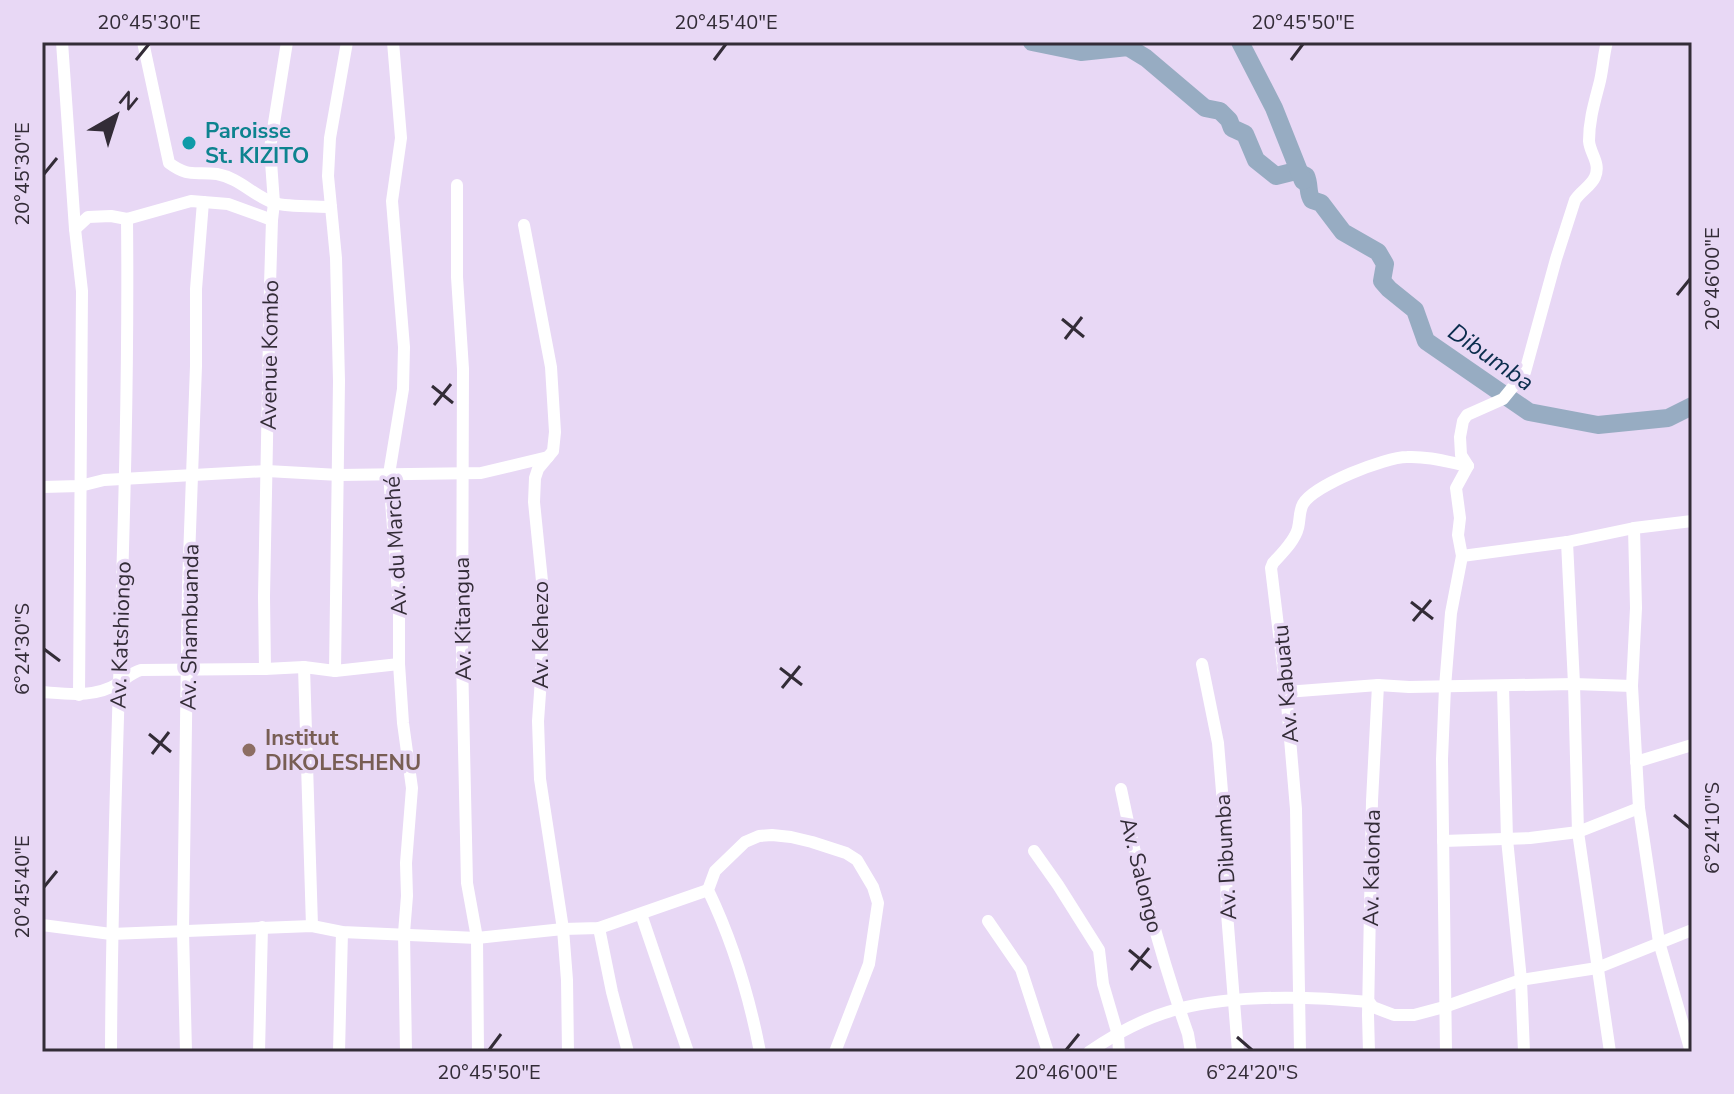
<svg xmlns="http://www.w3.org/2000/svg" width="1734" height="1094" font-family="'Nunito Sans',sans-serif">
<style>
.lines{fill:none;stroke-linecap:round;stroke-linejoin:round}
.river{stroke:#97acc2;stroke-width:18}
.minor{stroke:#fff;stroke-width:12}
.ticks{fill:none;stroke:#332c37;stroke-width:3}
.culture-dot{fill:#0f9aa8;stroke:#e8d8f5;stroke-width:3}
.education-dot{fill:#8d6e63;stroke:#e8d8f5;stroke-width:3}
.labels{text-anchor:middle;stroke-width:7;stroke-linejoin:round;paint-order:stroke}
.culture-label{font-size:22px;font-weight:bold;fill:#0d838f;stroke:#e8d8f5;text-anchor:start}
.street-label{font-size:22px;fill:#332c37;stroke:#e8d8f5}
.education-label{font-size:22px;font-weight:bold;fill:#785e54;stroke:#e8d8f5;text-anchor:start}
.water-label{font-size:24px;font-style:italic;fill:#0b2d4d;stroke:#e8d8f5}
.neatline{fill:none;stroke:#332c37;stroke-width:3}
.ticks-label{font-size:20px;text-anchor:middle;fill:#332c37}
</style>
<rect width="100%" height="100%" fill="#e8d8f5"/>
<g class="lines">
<g class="river">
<path d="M1032,42L1081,52L1128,47L1146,58L1205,108L1220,111L1229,120L1232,128L1245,134L1256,160L1276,176L1296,171L1306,176C1310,185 1307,193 1312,200L1321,203L1343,232L1378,252L1385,264L1382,281L1389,289L1415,310L1426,341L1529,412L1598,425L1668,418L1692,406"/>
<polyline points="1240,42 1274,108 1303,181"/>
</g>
<g class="minor">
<polyline points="62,42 75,229 82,291 79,695"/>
<path d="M143,42L169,163C189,178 195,171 217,174C239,178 254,196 274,203C287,207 316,206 331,207"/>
<polyline points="393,42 401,138 392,201 404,347 403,389 389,474 399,608 399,664 403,723 412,788 406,863 407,896 404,933 406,1052"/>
<polyline points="457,185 457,277 463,369 462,658 467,883 477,938 478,1052"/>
<polyline points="524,225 551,367 555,432 553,451 538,469 535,478 534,502 542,581 541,679 538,721 540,779 563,929 567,980 568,1052"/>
<polyline points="75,229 88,217 111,216 127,219 191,201 228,204 272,220"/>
<polyline points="42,487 80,486 104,480 267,471 339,475 481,473 548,457"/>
<polyline points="1634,528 1636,608 1632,686 1639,808 1659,942 1691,1052"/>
<polyline points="1567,542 1574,684 1578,832 1610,1052"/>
<polyline points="1462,556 1567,542 1634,528 1692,521"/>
<polyline points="1202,664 1218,743 1225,828 1227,913 1238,1052"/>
<polyline points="304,667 312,926"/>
<polyline points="265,669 264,597 270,285 272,220 274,203 270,148 287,42"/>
<polyline points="335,671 339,381 336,258 328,176 330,138 347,42"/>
<polyline points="1503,686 1507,839 1521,980 1524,1052"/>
<path d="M42,692C69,694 95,698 119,683C127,678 131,673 141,670L265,669L304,667L335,671L399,664"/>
<polyline points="1286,692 1378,685 1409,687 1574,684 1632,686"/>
<polyline points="1636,762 1692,745"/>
<path d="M1121,789C1138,872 1160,954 1188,1034L1191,1052"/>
<polyline points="1443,841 1530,838 1578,832 1639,808"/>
<polyline points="1034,851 1058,885 1099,950 1103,984 1118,1035 1119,1052"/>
<polyline points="641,914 688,1052"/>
<polyline points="988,921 1021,969 1048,1052"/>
<polyline points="42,925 111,934 312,926 342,932 477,938 563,929 599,928 708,890"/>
<polyline points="599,928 612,992 628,1052"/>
<path d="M111,1052C112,774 130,497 127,219"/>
<polyline points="186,1052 183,931 188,586 196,366 196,289 203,202"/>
<polyline points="259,1052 262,927"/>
<polyline points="339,1052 342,932"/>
<path d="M760,1052C749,995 733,942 708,890L715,871L745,842L759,836L772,835L791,837L812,842L846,853L857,860L873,887L878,903L869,964L835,1052"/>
<path d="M1089,1052C1115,1034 1147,1017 1178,1009C1239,994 1307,996 1369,1002L1373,1007L1394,1015H1414L1444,1007L1521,980L1597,968L1692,930"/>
<path d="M1300,1052L1296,809L1286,692L1271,568L1273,563C1281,554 1295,541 1298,528C1300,521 1299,511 1303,504C1314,485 1385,457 1407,457C1428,456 1448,462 1468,466"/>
<polyline points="1369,1052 1368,1015 1372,801 1378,685"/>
<path d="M1446,1052L1442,759L1445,687L1451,613L1462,556L1458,535L1460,518L1456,488L1468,466L1461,455L1460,437L1463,421L1467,415L1503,399L1525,372L1556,259L1575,200C1581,191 1591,186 1595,177C1601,163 1590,154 1589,141C1589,121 1594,104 1599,85C1603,71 1603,56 1607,42"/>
</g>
</g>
<path class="ticks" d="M136,60L149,44M714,60L726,44M1291,60L1303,44M44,174L57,158M1677,295L1690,279M1062,319L1084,337M1065,339L1082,317M432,386L453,403M434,405L451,384M1411,602L1433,619M1413,621L1431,600M44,649L60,661M780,668L802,685M782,688L800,666M149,734L171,752M152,754L169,732M1674,815L1690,828M44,887L57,871M1129,950L1151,968M1131,970L1149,948M1237,1037L1252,1050M489,1050L501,1034M1066,1050L1079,1034"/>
<circle class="culture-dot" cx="189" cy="143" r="8"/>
<circle class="education-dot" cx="249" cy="750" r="8"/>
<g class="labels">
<g class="culture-label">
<text x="205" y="138">Paroisse<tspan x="205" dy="25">St. KIZITO</tspan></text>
</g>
<g class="street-label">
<text transform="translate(269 355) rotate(-89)" y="8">Avenue Kombo</text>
<text transform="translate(395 546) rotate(-93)" y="8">Av. du Marché</text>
<text transform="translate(462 619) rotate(-91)" y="8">Av. Kitangua</text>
<text transform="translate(189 627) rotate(-89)" y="8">Av. Shambuanda</text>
<text transform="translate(120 635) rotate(-88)" y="8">Av. Katshiongo</text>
<text transform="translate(540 635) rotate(-90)" y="8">Av. Kehezo</text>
<text transform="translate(1285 684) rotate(-95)" y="8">Av. Kabuatu</text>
<text transform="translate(1225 857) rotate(-93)" y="8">Av. Dibumba</text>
<text transform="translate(1371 868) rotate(-89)" y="8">Av. Kalonda</text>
<text transform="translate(1142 875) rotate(76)" y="8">Av. Salongo</text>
</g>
<g class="education-label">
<text x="265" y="745">Institut<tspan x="265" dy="25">DIKOLESHENU</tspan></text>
</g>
<g class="water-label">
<text transform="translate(1491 357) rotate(35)" y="8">Dibumba</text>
</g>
</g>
<rect width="1734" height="1094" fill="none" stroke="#e8d8f5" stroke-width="88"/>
<g transform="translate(116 116) rotate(39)" stroke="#e8d8f5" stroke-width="6" paint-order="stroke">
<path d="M0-6L14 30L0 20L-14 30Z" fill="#332c37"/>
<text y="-12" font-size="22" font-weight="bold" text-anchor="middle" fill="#332c37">N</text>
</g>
<rect x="44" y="44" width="1646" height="1006" class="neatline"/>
<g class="ticks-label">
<text x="149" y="29">20°45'30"E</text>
<text x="726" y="29">20°45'40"E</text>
<text x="1303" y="29">20°45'50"E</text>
<text transform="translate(22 174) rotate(-90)" y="7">20°45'30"E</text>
<text transform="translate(1712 279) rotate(-90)" y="7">20°46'00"E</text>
<text transform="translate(22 649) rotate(-90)" y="7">6°24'30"S</text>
<text transform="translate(1712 828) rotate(-90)" y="7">6°24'10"S</text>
<text transform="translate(22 887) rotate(-90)" y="7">20°45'40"E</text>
<text x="489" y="1079">20°45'50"E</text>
<text x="1066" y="1079">20°46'00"E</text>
<text x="1252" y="1079">6°24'20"S</text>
</g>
</svg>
